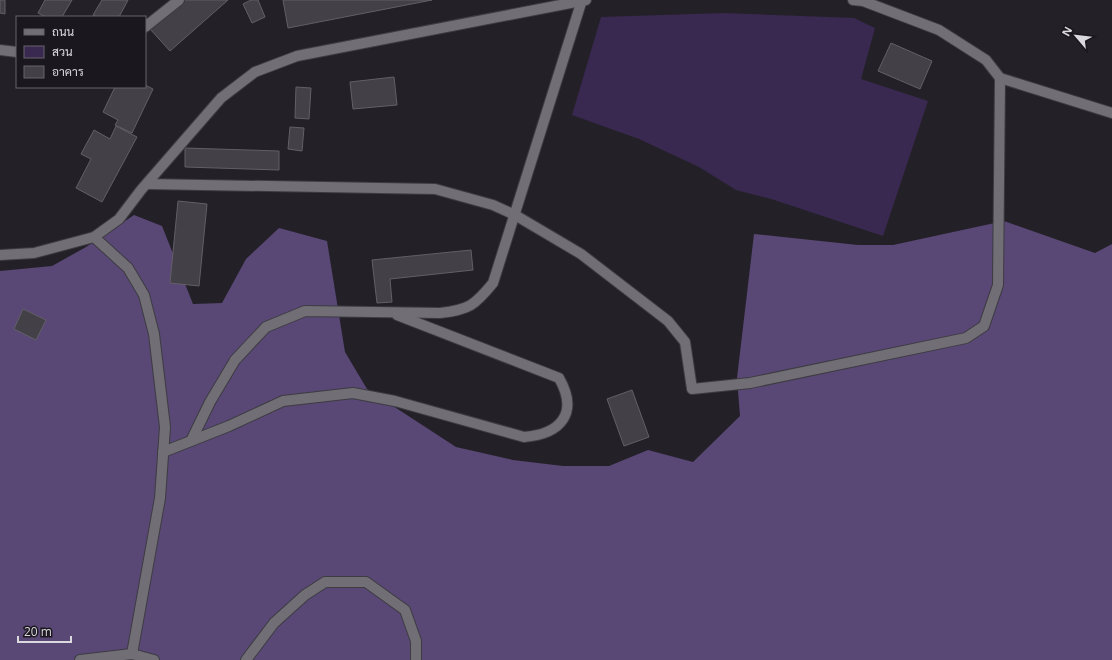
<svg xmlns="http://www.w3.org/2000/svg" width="1112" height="660" font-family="'Open Sans',Sarabun,sans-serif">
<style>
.green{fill:#392850}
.forest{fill:#594775}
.building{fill:#434048;stroke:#625f67}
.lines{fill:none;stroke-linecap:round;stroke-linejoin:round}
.minor-casing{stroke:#3d3c41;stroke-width:12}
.minor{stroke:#716e76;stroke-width:10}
</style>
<rect width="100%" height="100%" fill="#232127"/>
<polygon class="green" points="724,13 854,18 875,28 861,79 928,101 883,236 771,199 736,190 699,167 639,139 572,115 601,17"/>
<polygon class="forest" points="134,215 162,226 193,304 222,303 246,259 279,228 327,241 345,352 367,389 456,447 513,460 563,466 609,466 648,450 693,462 740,416 737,378 754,234 858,245 893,245 1004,221 1095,253 1112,244 1112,660 0,660 0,271 52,266 86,247"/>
<g class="building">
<polygon points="0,0 5,0 5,14 0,13"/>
<polygon points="45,0 72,0 62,17 46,17 38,13"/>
<polygon points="102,0 128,0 119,17 97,17 93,15"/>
<polygon points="182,0 228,0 170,51 150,29"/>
<polygon points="251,0 258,0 265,17 252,23 243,4"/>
<polygon points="283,0 432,0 288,28"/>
<polygon points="891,43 932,61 920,89 878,71"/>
<polygon points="394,77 397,105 353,109 350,82"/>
<polygon points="145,85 153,89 132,133 115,125 118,120 103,112 115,87 145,87"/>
<polygon points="296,87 311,88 309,119 295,118"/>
<polygon points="116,126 137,137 102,202 76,188 91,159 81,154 94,130 110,139"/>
<polygon points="290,127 304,128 302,151 288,149"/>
<polygon points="185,148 279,151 279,170 185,167"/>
<polygon points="178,201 207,204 199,286 170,283"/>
<polygon points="471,250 473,270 390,279 392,302 377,303 372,260"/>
<polygon points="23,309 46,320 36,340 14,329"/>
<polygon points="632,390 649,437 624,446 607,399"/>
</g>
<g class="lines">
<defs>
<g id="minor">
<polyline points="145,27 179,0"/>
<polyline points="0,50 17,52"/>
<polyline points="1000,78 1112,113"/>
<polyline points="147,184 435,189 493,205 515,215 581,254 668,321 685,342 692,389 750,383 966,338 984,326 998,285 1000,78 986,60 939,30 863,1 853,0"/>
<polyline points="94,237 128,268 144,295 154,334 165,427 160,498 132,654"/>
<polyline points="0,255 34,253 94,237 119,219 141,190 221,98 255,72 297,56 586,0"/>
<path d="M191,441L210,402L235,360L266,327L305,311L440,313C469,310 475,305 493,283L582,0"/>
<path d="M163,452L229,426L283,401L353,393L395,401L524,437C561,434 579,413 559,378L397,315"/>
<polyline points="80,660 132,654 154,660"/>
<polyline points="246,660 274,623 305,595 325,582 366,582 405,610 416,641 416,660"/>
</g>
</defs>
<use href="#minor" class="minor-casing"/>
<use href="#minor" class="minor"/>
</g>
<rect x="16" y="16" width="130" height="72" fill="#1a171e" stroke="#67656a"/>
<rect x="24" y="29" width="20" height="6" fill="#716e76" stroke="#67656a"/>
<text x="52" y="36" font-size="12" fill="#dad9dd">ถนน</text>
<rect x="24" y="46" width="20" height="12" fill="#392850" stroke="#67656a"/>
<text x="52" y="56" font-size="12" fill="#dad9dd">สวน</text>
<rect x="24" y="66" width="20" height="12" fill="#434048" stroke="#67656a"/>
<text x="52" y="76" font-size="12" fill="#dad9dd">อาคาร</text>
<g transform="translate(1076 36) rotate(298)" stroke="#1a171e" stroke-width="3" paint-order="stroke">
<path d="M0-3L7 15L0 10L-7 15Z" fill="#dad9dd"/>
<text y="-6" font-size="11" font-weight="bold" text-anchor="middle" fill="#dad9dd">N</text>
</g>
<path d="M18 636v6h53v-6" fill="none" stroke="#dad9dd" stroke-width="2"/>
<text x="24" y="636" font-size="12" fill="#dad9dd" stroke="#1a171e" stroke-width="3" paint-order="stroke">20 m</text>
</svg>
